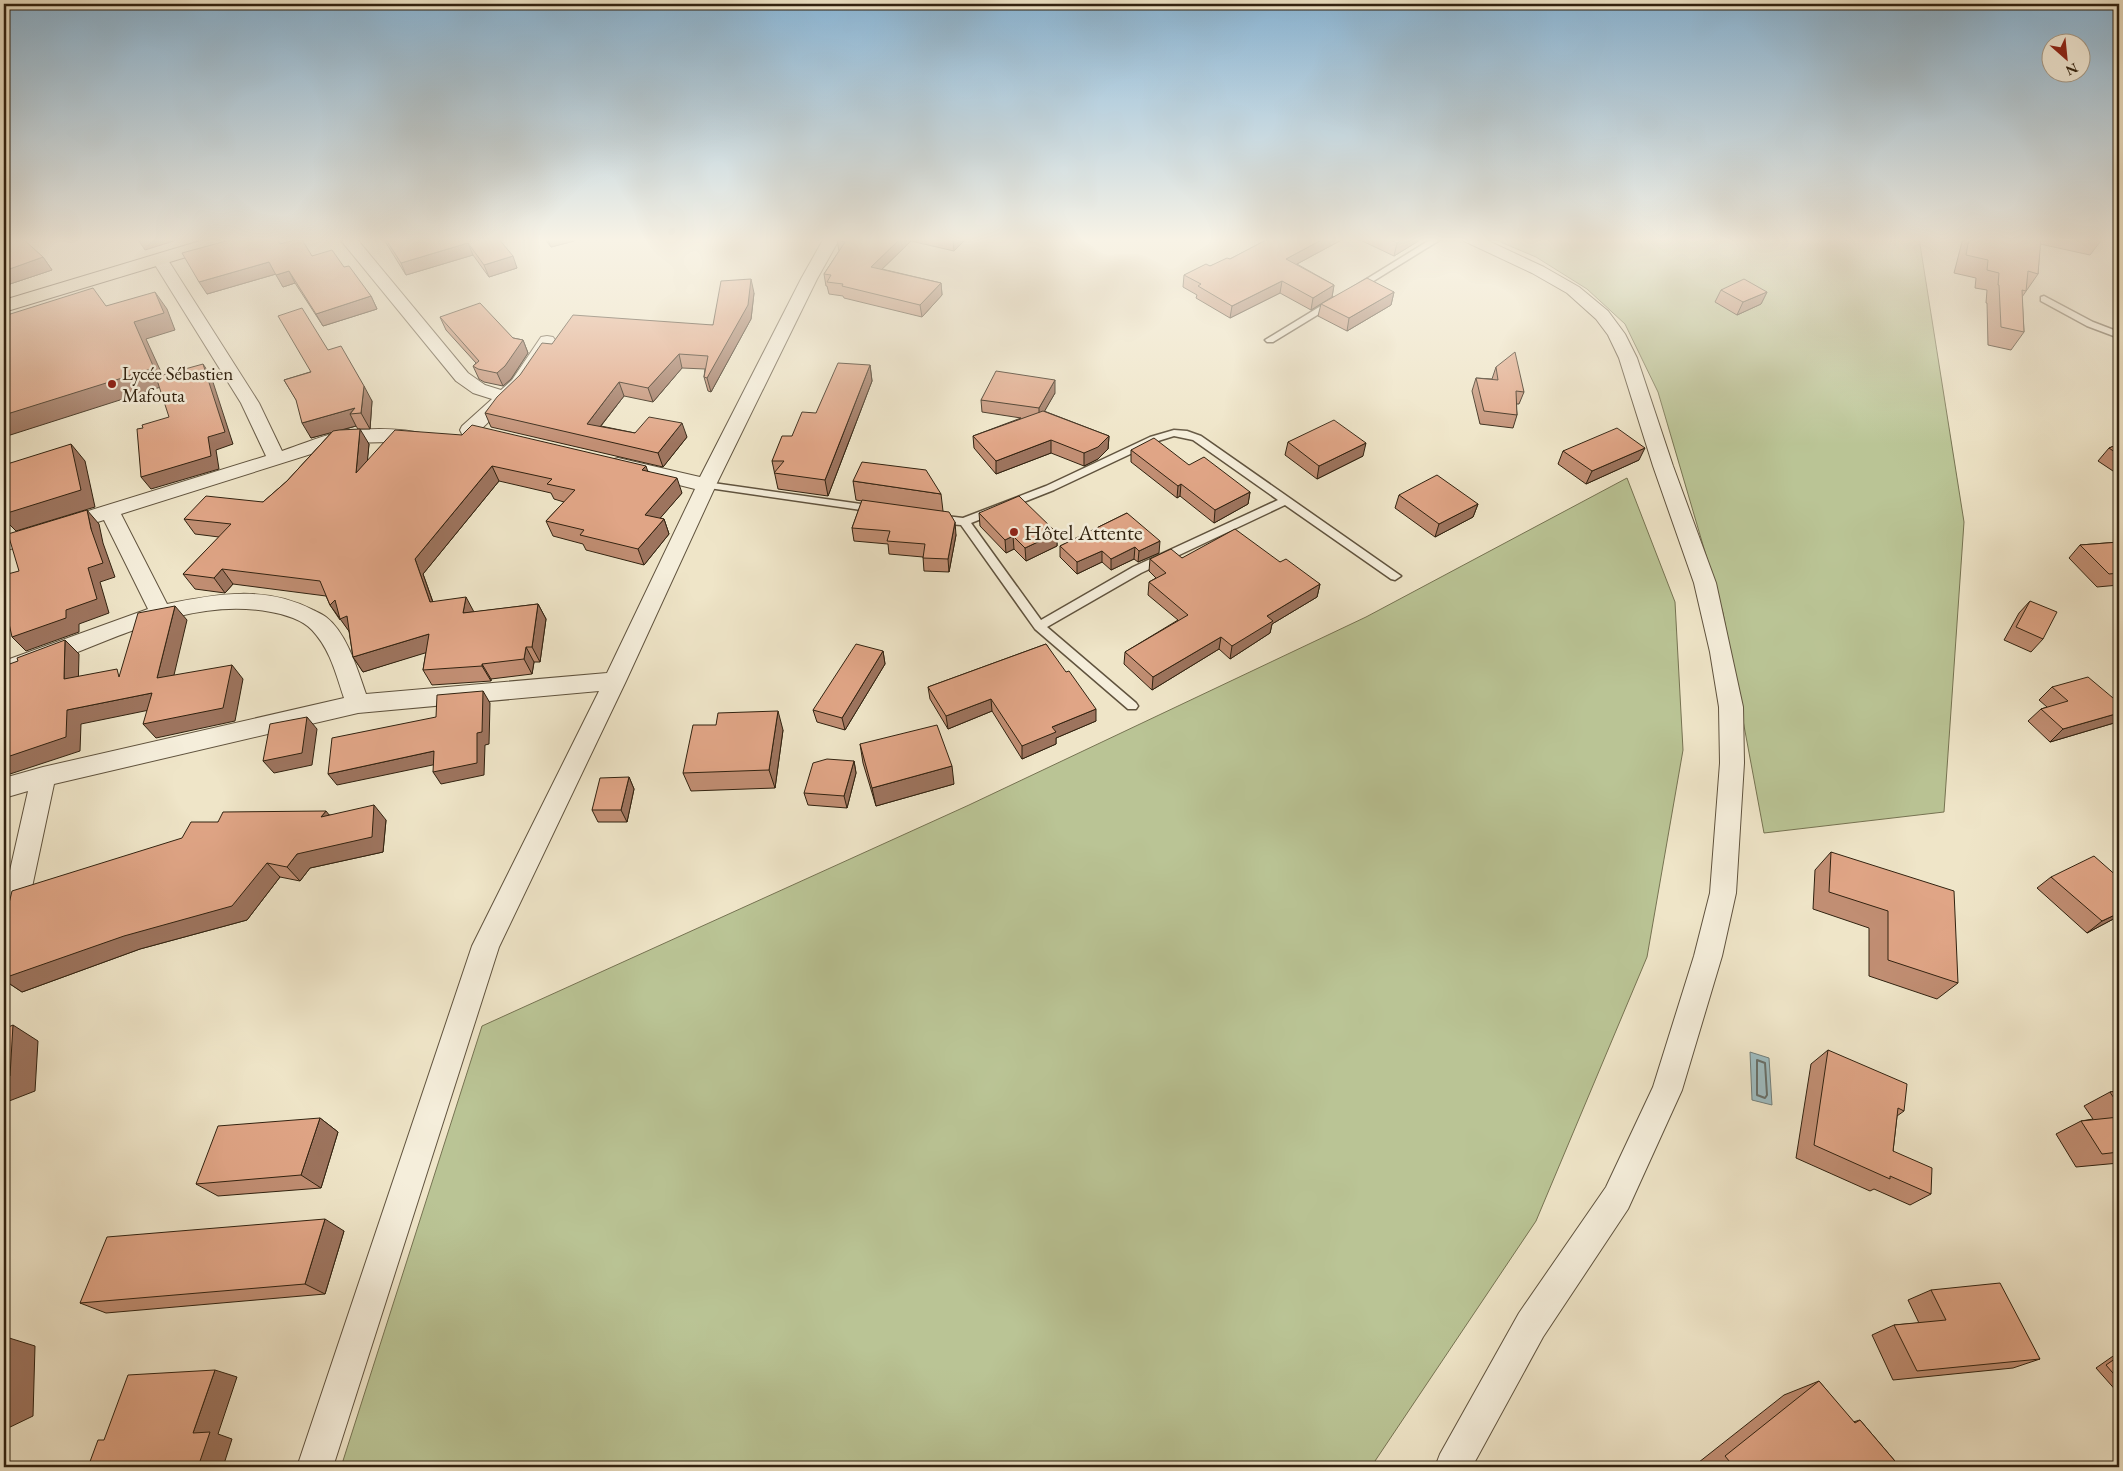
<svg xmlns="http://www.w3.org/2000/svg" width="2123" height="1471" font-family="'EB Garamond',serif">
<style>
.green{fill:#bac495;stroke:#767352}
.water{fill:#9ebcc0;stroke:#727e7a}
.lines{fill:none;stroke-linecap:round;stroke-linejoin:round}
.shore{stroke:#686f68;stroke-width:2}
.service-casing{stroke:#60533e;stroke-width:3}
.minor-casing{stroke:#60533e;stroke-width:2}
.primary-casing{stroke:#312210;stroke-width:2}
.service{fill:#f5eedb;fill-rule:evenodd}
.minor{fill:#f5eedb;fill-rule:evenodd}
.primary{fill:#efe5c8;fill-rule:evenodd}
.wall{fill:#c18e73;stroke:#312210}
.shaded-wall{fill:#9d745e;stroke:#312210}
.building{fill:#e0a586;stroke:#312210}
.poi-dot{fill:#8f2418;stroke:#f5eedb;stroke-width:2}
.labels{text-anchor:middle;stroke-width:5;stroke-linejoin:round;paint-order:stroke}
.far-poi-label{font-size:19px;fill:#312210;stroke:#f5eedb;text-anchor:start}
.poi-label{font-size:22px;fill:#312210;stroke:#f5eedb;text-anchor:start}
</style>
<rect width="100%" height="100%" fill="#efe5c8"/>
<filter id="stains"><feTurbulence type="fractalNoise" baseFrequency=".004" numOctaves="4"/><feColorMatrix values="0 0 0 0 .2 0 0 0 0 .09 0 0 0 0 .02 0 0 0 .5 -.17"/></filter>
<radialGradient id="worn" r=".72"><stop offset=".6" stop-color="#630" stop-opacity="0"/><stop offset="1" stop-color="#630" stop-opacity=".3"/></radialGradient>
<g class="green">
<polygon points="1491,238 1919,238 1964,522 1944,812 1764,833 1723,613 1658,392 1625,324 1587,289 1536,257"/>
<polygon points="1627,478 1675,602 1683,750 1647,957 1536,1221 1371,1467 341,1467 482,1026 969,805 1366,617"/>
</g>
<polygon class="water" points="1750,1052 1769,1058 1772,1105 1752,1100"/>
<g class="lines">
<polygon class="shore" points="1757,1060 1765,1063 1767,1095 1765,1098 1757,1095"/>
<defs>
<g id="service">
<polygon points="1433,238 1443,238 1359,290 1352,288"/>
<polygon points="2044,296 2093,322 2119,332 2119,338 2087,326 2041,301 2041,297"/>
<polygon points="1334,298 1337,299 1337,303 1273,342 1267,342 1265,340"/>
<path d="M1174,430L1187,431L1201,436L1401,576L1395,580L1391,579L1285,505L1141,573L1047,627L1136,703L1138,706L1136,709H1128L1035,629L961,525L937,523L932,519L937,515L963,518L1046,486L1150,437ZM1174,436L1193,440L1278,500L1133,567L1041,620L971,523L1054,490L1158,441Z"/>
<polygon points="706,482 875,506 880,509 875,512 702,487 701,485 702,483"/>
</g>
<g id="minor">
<polygon points="339,238 356,238 468,373 485,385 501,390 512,380 541,337 547,336 553,337 556,341 524,388 476,434 469,436 462,434 460,430 462,426 492,399 473,393 456,381"/>
<path d="M824,238H840L817,279L716,485L626,681L499,947L333,1467H297L472,946L599,691L358,713L54,784L25,920L21,928L12,932L4,929V897L28,791L4,798V778L43,767L344,698C336,674 330,649 312,630C303,620 284,614 271,612C177,594 91,655 4,678V661L148,609L104,520L4,551V537L266,456L241,403L152,260L154,257H166L168,260L259,403L282,451C303,444 325,434 346,431C372,428 403,428 429,435L431,439L429,443L422,445L391,442L346,443L121,514L167,604C216,594 266,585 313,610C317,612 322,614 326,617C347,633 358,671 366,694L607,673L695,489L611,468L608,464L611,460L618,458L700,477L801,279Z"/>
<polygon points="1461,238 1482,238 1544,267 1579,287 1608,311 1625,334 1637,358 1673,466 1716,583 1743,707 1744,763 1736,893 1722,956 1682,1090 1628,1209 1543,1337 1472,1467 1435,1467 1440,1454 1519,1313 1606,1187 1653,1087 1694,956 1710,893 1720,763 1719,707 1710,652 1694,583 1653,466 1619,358 1608,335 1596,319 1567,293 1532,273 1464,241"/>
</g>
<polygon id="primary" points="210,238 239,238 236,242 4,312 4,300"/>
</defs>
<use href="#service" class="service-casing"/>
<use href="#minor" class="minor-casing"/>
<use href="#primary" class="primary-casing"/>
<use href="#service" class="service"/>
<use href="#minor" class="minor"/>
<use href="#primary" class="primary"/>
</g>
<g class="wall">
<polygon points="4,238 43,257 52,270 10,284 4,279"/>
<polygon points="383,238 498,238 517,268 489,277 473,255 406,275"/>
<polygon points="544,238 573,238 574,241 551,247"/>
<polygon points="839,238 967,238 954,251 911,241 882,269 941,283 942,295 922,317 844,298 843,296 829,294 827,286 826,286 824,274 839,251 837,240"/>
<polygon points="1267,238 1345,238 1297,264 1334,285 1332,297 1394,292 1391,305 1347,331 1318,316 1321,304 1311,310 1280,293 1230,318 1196,298 1197,295 1183,287 1184,275 1230,259 1268,239"/>
<polygon points="1356,238 1420,238 1420,240 1394,256"/>
<polygon points="1963,238 2103,238 2090,255 2040,244 2038,274 2022,297 2024,332 2011,350 1988,345 1987,303 1986,303 1987,290 1975,288 1976,278 1954,273"/>
<polygon points="280,244 312,256 344,267 371,296 377,309 323,326 295,283 283,287 276,274 207,294"/>
<polygon points="1721,290 1767,292 1761,304 1737,315 1715,302"/>
<polygon points="754,293 751,319 711,392 708,391 704,377 705,369 682,368 653,402 624,396 601,426 635,433 687,437 663,467 491,427 485,413 552,344 713,325"/>
<polygon points="440,317 513,338 523,340 528,353 511,379 503,386 484,382 479,379 473,366 476,363 446,330"/>
<polygon points="328,350 372,401 370,429 358,429 356,426 342,430 369,444 367,461 648,471 682,493 660,518 664,519 669,534 644,565 586,550 583,544 553,536 546,521 564,502 554,499 551,493 499,481 423,574 433,602 474,612 538,604 546,619 540,662 534,662 532,674 491,679 491,681 432,685 423,670 426,652 363,672 353,657 349,631 341,619 340,620 330,605 326,596 233,584 225,593 195,589 183,574 219,537 195,534 184,519 263,502 287,481 332,432 311,438 297,401 284,380 310,372"/>
<polygon points="870,365 872,381 828,496 778,489 772,461 792,436 816,413"/>
<polygon points="1496,367 1524,392 1519,404 1516,404 1517,415 1513,428 1480,424 1472,391 1476,378 1492,379"/>
<polygon points="1055,393 1044,411 1109,436 1108,449 1098,459 1084,466 1051,453 996,474 974,448 973,436 1021,418 982,412 981,400"/>
<polygon points="1288,442 1363,456 1317,479 1285,455"/>
<polygon points="2119,444 2119,475 2098,461 2109,448"/>
<polygon points="1131,450 1250,492 1248,504 1214,523 1180,496 1177,498 1131,462"/>
<polygon points="1563,451 1639,460 1586,484 1558,464"/>
<polygon points="853,481 941,494 943,511 956,535 949,572 924,571 923,557 889,554 888,544 854,541 852,528 862,501 856,500"/>
<polygon points="1399,495 1478,504 1473,517 1435,537 1395,508"/>
<polygon points="979,513 1057,533 1057,546 1026,561 1014,549 1006,553 980,526"/>
<polygon points="1127,513 1159,553 1138,562 1134,559 1111,570 1102,562 1077,574 1060,557 1060,546"/>
<polygon points="2119,542 2119,585 2097,587 2069,558 2080,545"/>
<polygon points="1182,558 1280,562 1320,584 1317,597 1272,624 1270,633 1230,659 1219,649 1152,690 1124,664 1125,652 1178,620 1148,595 1149,582 1156,578 1149,571 1150,559"/>
<polygon points="2030,601 2043,639 2031,652 2004,640 2019,613"/>
<polygon points="1046,644 1096,721 1056,738 1056,744 1022,759 992,711 948,729 930,699 928,687"/>
<polygon points="883,651 885,664 845,730 817,722 813,710"/>
<polygon points="2052,687 2119,703 2119,718 2114,723 2050,742 2028,721 2041,709 2047,707 2039,700"/>
<polygon points="783,730 775,788 691,791 683,773"/>
<polygon points="860,744 954,784 876,806 863,763"/>
<polygon points="854,761 856,773 847,808 808,805 804,793"/>
<polygon points="629,777 634,789 627,822 598,822 592,810"/>
<polygon points="329,815 386,820 383,852 310,868 300,881 280,877 247,920 140,949 22,992 4,980 4,960 218,822"/>
<polygon points="1831,852 1958,983 1937,999 1869,976 1869,928 1813,909 1815,870"/>
<polygon points="2051,877 2119,916 2087,933 2037,888"/>
<polygon points="1828,1050 1904,1111 1897,1116 1893,1151 1931,1194 1910,1205 1874,1189 1870,1191 1796,1158 1811,1064"/>
<polygon points="2119,1091 2119,1163 2076,1167 2056,1134 2081,1121 2093,1119 2084,1106 2110,1092"/>
<polygon points="320,1118 338,1132 321,1188 218,1196 196,1184"/>
<polygon points="344,1231 325,1294 106,1313 80,1303"/>
<polygon points="1931,1290 2040,1359 2013,1368 1893,1380 1872,1335 1894,1325 1919,1323 1908,1300"/>
<polygon points="2119,1353 2119,1394 2096,1368 2116,1354"/>
<polygon points="1819,1381 1853,1422 1860,1420 1900,1467 1695,1467 1694,1466 1784,1395"/>
</g>
<g class="shaded-wall">
<polygon points="137,238 176,238 177,240 145,250"/>
<polygon points="547,238 573,238 574,241 551,247"/>
<polygon points="901,238 911,238 911,241 873,278 871,267"/>
<polygon points="955,238 967,238 954,251 953,240"/>
<polygon points="1325,238 1345,238 1284,271 1286,259"/>
<polygon points="1405,238 1420,238 1420,240 1394,256 1397,243"/>
<polygon points="468,243 473,255 406,275 401,263"/>
<polygon points="513,256 517,268 489,277 484,265"/>
<polygon points="43,257 52,270 10,284 4,275 4,271"/>
<polygon points="269,262 276,274 207,294 199,282"/>
<polygon points="289,271 295,283 283,287 276,275"/>
<polygon points="751,279 754,293 751,319 711,392 707,378"/>
<polygon points="1282,281 1280,293 1230,318 1232,306"/>
<polygon points="941,283 942,295 922,317 920,305"/>
<polygon points="1334,285 1332,297 1311,310 1313,298"/>
<polygon points="155,292 167,309 175,330 146,339 167,385 4,437 4,415 134,322"/>
<polygon points="1394,292 1391,305 1347,331 1349,318"/>
<polygon points="1767,292 1761,304 1737,315 1743,302"/>
<polygon points="371,296 377,309 323,326 316,314"/>
<polygon points="523,340 528,353 511,379 503,386 497,373"/>
<polygon points="679,354 682,368 653,402 648,388"/>
<polygon points="203,364 211,376 233,444 216,450 219,469 151,489 141,477 208,437"/>
<polygon points="870,365 872,381 828,496 825,480"/>
<polygon points="1055,380 1055,393 1039,421 1039,408"/>
<polygon points="619,382 624,396 592,437 587,424"/>
<polygon points="364,386 372,401 370,429 361,413"/>
<polygon points="355,408 350,414 356,426 311,438 302,423"/>
<polygon points="682,423 687,437 663,467 658,453"/>
<polygon points="360,429 369,444 365,488 356,473"/>
<polygon points="1109,436 1108,449 1098,459 1084,466 1084,453"/>
<polygon points="1051,440 1051,453 996,474 996,461"/>
<polygon points="1366,443 1363,456 1317,479 1319,466"/>
<polygon points="71,444 85,461 95,507 16,531 8,523 4,525 4,512"/>
<polygon points="1645,448 1639,460 1586,484 1592,471"/>
<polygon points="492,466 499,481 423,574 438,617 430,602 415,559"/>
<polygon points="646,466 651,481 642,470"/>
<polygon points="677,478 682,493 650,530 645,515"/>
<polygon points="1181,484 1180,496 1177,498 1178,486"/>
<polygon points="1250,492 1248,504 1214,523 1215,510"/>
<polygon points="1478,504 1473,517 1435,537 1439,524"/>
<polygon points="87,510 99,524 103,543 115,577 100,582 109,613 79,624 79,632 26,651 12,637 66,610 88,568 91,529"/>
<polygon points="664,519 669,534 644,565 638,549"/>
<polygon points="955,522 956,535 949,572 948,559"/>
<polygon points="1057,533 1057,546 1026,561 1025,548"/>
<polygon points="1013,536 1014,549 1006,553 1005,540"/>
<polygon points="1160,541 1159,553 1138,562 1139,551"/>
<polygon points="1135,547 1134,559 1111,570 1111,559"/>
<polygon points="1102,551 1102,562 1077,574 1077,562"/>
<polygon points="222,569 233,584 225,593 214,578"/>
<polygon points="1320,584 1317,597 1272,624 1270,633 1230,659 1232,646 1267,616"/>
<polygon points="466,597 474,612 463,613"/>
<polygon points="335,600 347,616 351,634 330,605"/>
<polygon points="4,601 18,615 4,619"/>
<polygon points="538,604 546,619 540,662 532,647"/>
<polygon points="175,606 187,620 170,692 157,678"/>
<polygon points="429,634 438,649 363,672 353,657"/>
<polygon points="1221,637 1219,649 1152,690 1153,677"/>
<polygon points="65,640 79,654 78,693 64,679"/>
<polygon points="526,647 534,662 532,674 524,659"/>
<polygon points="883,651 885,664 845,730 842,718"/>
<polygon points="482,664 491,679 491,681 482,666"/>
<polygon points="232,665 243,679 235,721 156,738 143,724"/>
<polygon points="483,691 490,703 489,744 485,745 484,775 441,784 433,772"/>
<polygon points="152,693 164,707 81,724 80,751 4,776 4,758 67,710"/>
<polygon points="991,699 992,711 948,729 946,716"/>
<polygon points="1096,709 1096,721 1056,738 1056,744 1022,759 1022,746 1052,727"/>
<polygon points="778,711 783,730 775,788 769,770"/>
<polygon points="2119,713 2119,718 2114,723 2050,742 2063,729"/>
<polygon points="307,717 317,729 312,765 274,773 263,761"/>
<polygon points="434,751 442,763 337,785 328,774"/>
<polygon points="854,761 856,773 847,808 844,796"/>
<polygon points="952,766 954,784 876,806 872,788"/>
<polygon points="629,777 634,789 627,822 621,810"/>
<polygon points="4,797 6,799 4,819"/>
<polygon points="374,805 386,820 383,852 310,868 300,881 287,867 297,854"/>
<polygon points="326,811 338,826 321,817"/>
<polygon points="267,863 280,877 247,920 140,949 22,992 4,980 4,978"/>
<polygon points="2119,913 2119,916 2087,933 2102,921"/>
<polygon points="13,1025 38,1041 35,1091 4,1103 4,1079"/>
<polygon points="320,1118 338,1132 321,1188 301,1175"/>
<polygon points="325,1219 344,1231 325,1294 305,1284"/>
<polygon points="6,1337 35,1346 33,1416 4,1430 4,1386"/>
<polygon points="215,1370 237,1377 218,1434 232,1439 223,1467 198,1467 193,1433"/>
</g>
<g class="building">
<polygon points="4,238 22,238 43,257 4,271"/>
<polygon points="237,238 277,238 280,244 301,238 312,256 332,250 344,267 349,266 371,296 316,314 289,271 276,275 269,262 199,282 182,253"/>
<polygon points="385,238 498,238 513,256 484,265 468,243 401,263"/>
<polygon points="839,238 901,238 871,267 941,283 920,305 842,286 843,284 827,282 831,275 824,274 845,242 837,240"/>
<polygon points="1270,238 1325,238 1286,259 1334,285 1313,298 1282,281 1232,306 1198,286 1201,284 1184,275 1206,264 1210,266 1227,258 1230,259"/>
<polygon points="1386,238 1405,238 1397,243"/>
<polygon points="1969,238 2041,238 2038,274 2028,271 2026,291 2022,290 2024,332 2001,327 1999,285 1998,285 1999,273 1987,270 1988,260 1966,255"/>
<polygon points="1367,278 1394,292 1349,318 1321,304"/>
<polygon points="751,279 748,305 707,378 704,377 708,356 679,354 648,388 619,382 587,424 635,433 649,417 682,423 658,453 485,413 497,397 520,375 542,343 552,344 573,315 713,325 721,281"/>
<polygon points="1744,279 1767,292 1743,302 1721,290"/>
<polygon points="93,288 106,306 155,292 164,313 134,322 154,368 4,415 4,316"/>
<polygon points="480,303 513,338 523,340 505,366 497,373 478,369 473,366 479,361 440,317"/>
<polygon points="302,308 328,350 341,346 364,386 361,413 350,414 355,408 302,423 296,400 284,380 311,372 278,316"/>
<polygon points="1515,352 1524,392 1516,391 1517,415 1484,411 1476,378 1498,380 1496,367"/>
<polygon points="838,363 870,365 825,480 774,473 784,461 772,461 782,436 792,436 802,412 816,413"/>
<polygon points="203,364 225,432 208,437 211,456 141,477 137,429 143,428 142,425 169,417 156,377"/>
<polygon points="996,371 1055,380 1039,408 981,400"/>
<polygon points="1043,411 1109,436 1098,447 1084,453 1051,440 996,461 973,436"/>
<polygon points="1334,420 1366,443 1319,466 1288,442"/>
<polygon points="472,425 646,466 642,470 677,478 645,515 664,519 638,549 580,535 584,530 546,521 575,490 547,484 552,479 492,466 415,559 430,602 466,597 463,613 538,604 532,647 526,647 524,659 482,664 482,666 423,670 429,634 353,657 347,616 340,619 335,600 330,605 320,581 222,569 214,578 183,574 231,524 184,519 206,496 263,502 287,481 333,431 339,430 360,429 356,473 395,430 462,435"/>
<polygon points="1617,428 1645,448 1592,471 1563,451"/>
<polygon points="1154,438 1189,465 1204,457 1250,492 1215,510 1181,484 1178,486 1131,450"/>
<polygon points="71,444 81,490 4,514 4,465"/>
<polygon points="2119,444 2119,455 2109,448"/>
<polygon points="862,462 926,470 941,494 853,481"/>
<polygon points="1437,475 1478,504 1439,524 1399,495"/>
<polygon points="1019,496 1057,533 1025,548 1013,536 1005,540 979,513"/>
<polygon points="862,500 949,512 955,522 948,559 923,558 925,544 887,541 890,531 852,528"/>
<polygon points="87,510 91,529 103,563 88,568 97,599 66,610 66,618 12,637 4,601 4,575 19,571 8,534"/>
<polygon points="1127,513 1160,541 1139,551 1135,547 1111,559 1102,551 1077,562 1060,546"/>
<polygon points="1235,529 1280,562 1286,559 1320,584 1267,616 1273,621 1232,646 1221,637 1153,677 1125,652 1188,615 1149,582 1166,573 1150,559 1171,549 1182,558"/>
<polygon points="2119,542 2119,573 2109,574 2080,545"/>
<polygon points="2030,601 2057,612 2043,639 2016,627"/>
<polygon points="175,606 157,678 232,665 223,708 143,724 152,693 67,710 66,737 4,758 4,666 18,661 17,658 65,640 64,679 117,669 119,677 138,613"/>
<polygon points="856,644 883,651 842,718 813,710"/>
<polygon points="1046,644 1066,672 1069,671 1096,709 1052,727 1056,732 1022,746 991,699 946,716 928,687"/>
<polygon points="2088,677 2119,703 2119,713 2063,729 2041,709 2068,701 2052,687"/>
<polygon points="483,691 482,732 477,733 477,763 433,772 434,751 328,774 332,738 436,717 437,695"/>
<polygon points="778,711 769,770 683,773 693,725 716,725 718,713"/>
<polygon points="307,717 302,753 263,761 270,724"/>
<polygon points="937,725 952,766 872,788 860,744"/>
<polygon points="827,759 854,761 844,796 804,793 813,763"/>
<polygon points="629,777 621,810 592,810 600,778"/>
<polygon points="374,805 372,837 297,854 287,867 267,863 232,906 124,936 4,978 4,960 6,916 12,891 182,838 191,822 218,822 223,812 326,811 321,817"/>
<polygon points="1831,852 1954,891 1958,983 1888,960 1888,911 1829,892"/>
<polygon points="2094,856 2119,878 2119,913 2102,921 2051,877"/>
<polygon points="13,1025 10,1076 4,1079 4,1029"/>
<polygon points="1828,1050 1907,1084 1904,1111 1898,1108 1893,1151 1932,1168 1931,1194 1890,1176 1890,1179 1814,1145"/>
<polygon points="2119,1091 2119,1106 2110,1092"/>
<polygon points="2119,1117 2119,1152 2102,1154 2081,1121"/>
<polygon points="320,1118 301,1175 196,1184 218,1126"/>
<polygon points="325,1219 305,1284 80,1303 107,1237"/>
<polygon points="2000,1283 2040,1359 1917,1371 1894,1325 1946,1320 1931,1290"/>
<polygon points="6,1337 4,1386 4,1338"/>
<polygon points="2119,1356 2119,1380 2106,1365"/>
<polygon points="215,1370 193,1433 210,1432 198,1467 88,1467 98,1440 104,1440 128,1375"/>
<polygon points="1819,1381 1855,1423 1860,1420 1900,1467 1734,1467 1725,1456"/>
</g>
<linearGradient id="sky" x2="0" y2="1"><stop stop-color="#8ab7d8"/><stop offset="0.54" stop-color="#f8f3e6"/><stop offset="1" stop-color="#f8f3e6" stop-opacity="0"/></linearGradient>
<rect width="2123" height="444" fill="url(#sky)"/>
<g class="poi-dot">
<circle cx="112" cy="384" r="5"/>
<circle cx="1014" cy="532" r="5"/>
</g>
<g class="labels">
<g class="far-poi-label">
<text x="122" y="380">Lycée Sébastien<tspan x="122" dy="22">Mafouta</tspan></text>
</g>
<g class="poi-label">
<text x="1024" y="540">Hôtel Attente</text>
</g>
</g>
<rect width="2123" height="1471" fill="none" stroke="#efe5c8" stroke-width="20"/>
<rect x="5" y="5" width="2113" height="1461" fill="none" stroke="#312210" stroke-width="2.5"/>
<rect x="10" y="10" width="2103" height="1451" fill="none" stroke="#312210"/>
<g transform="translate(2066 58) rotate(153)"><circle r="24" fill="#f5eedb" stroke="#a79c8a"/>
<path d="M0-4L9 19L0 12L-9 19Z" fill="#8f2418"/>
<text y="-8" font-size="14" font-weight="bold" text-anchor="middle" fill="#312210">N</text>
</g>
<rect width="100%" height="100%" filter="url(#stains)"/>
<rect width="100%" height="100%" fill="url(#worn)"/>
</svg>
